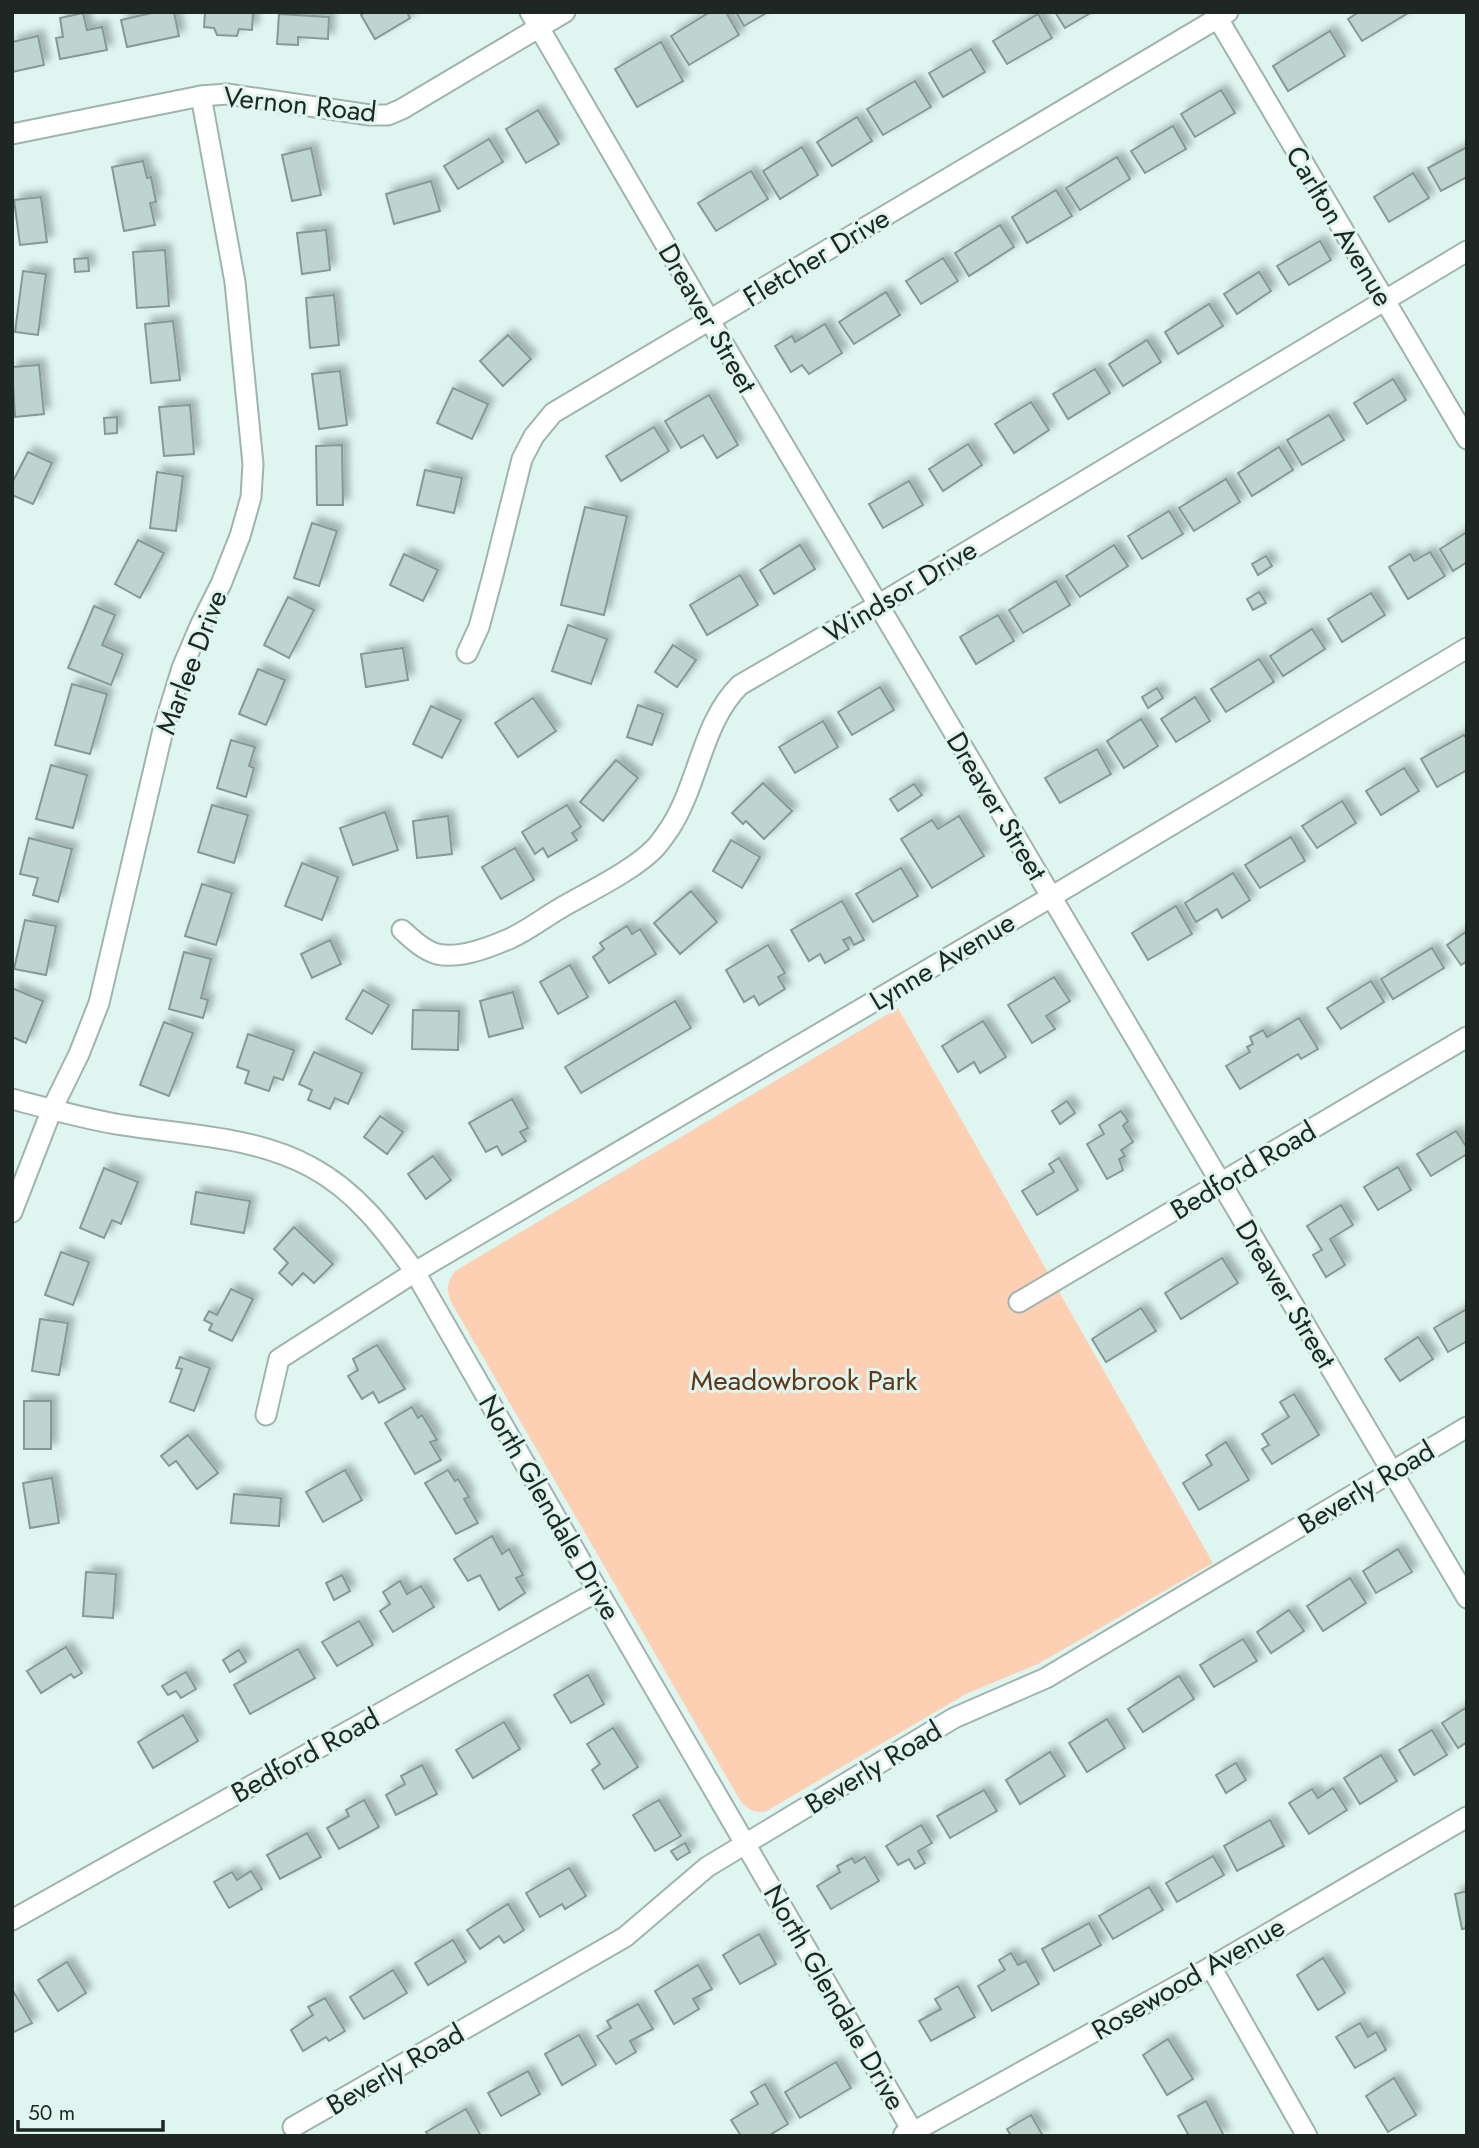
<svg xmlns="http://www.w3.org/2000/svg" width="1479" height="2148" font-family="Jost,sans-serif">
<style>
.green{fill:#fed0b3}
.building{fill:#bed4ce;stroke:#859a94;stroke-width:2;filter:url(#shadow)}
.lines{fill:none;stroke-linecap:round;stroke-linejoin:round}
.minor-casing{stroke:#9fb4ae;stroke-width:23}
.tertiary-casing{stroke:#9fb4ae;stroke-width:28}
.minor{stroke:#fff;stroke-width:19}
.tertiary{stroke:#fff;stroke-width:24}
.labels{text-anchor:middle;stroke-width:6;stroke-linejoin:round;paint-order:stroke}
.street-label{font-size:28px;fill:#1f2725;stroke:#dff6f0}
.park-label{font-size:28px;fill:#623716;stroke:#dff6f0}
</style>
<defs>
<filter id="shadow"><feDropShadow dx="6" dy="-6" stdDeviation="3.5" flood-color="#0004"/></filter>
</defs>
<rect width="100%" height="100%" fill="#dff6f0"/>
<path class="green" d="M898,1008L1213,1563L1038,1664L966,1694L765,1812C754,1813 749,1810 741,1802L451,1302C446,1290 447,1282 455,1271Z"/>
<g class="building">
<polygon points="156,12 174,12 179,36 127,47 121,20"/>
<polygon points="205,12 253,12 252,30 239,29 237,36 217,35 214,28 204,27"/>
<polygon points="365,12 407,12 410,18 375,39 361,15"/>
<polygon points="710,12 726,12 739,35 689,65 671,36"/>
<polygon points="736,12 768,12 744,26"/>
<polygon points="1055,12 1092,12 1065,28"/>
<polygon points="1359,12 1407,12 1408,13 1362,41 1348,19"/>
<polygon points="83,13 87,30 102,27 107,50 60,59 56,38 63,37 60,18"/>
<polygon points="279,14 329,17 328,39 298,37 298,45 277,44"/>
<polygon points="1038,14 1052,38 1007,64 993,41"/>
<polygon points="1330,31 1345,56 1288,91 1273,66"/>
<polygon points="38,36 44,65 12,72 12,42"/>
<polygon points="661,42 683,81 637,107 615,69"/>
<polygon points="971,49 985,72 943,97 929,73"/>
<polygon points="915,81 931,107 883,135 867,109"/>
<polygon points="1221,90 1235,113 1195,137 1181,114"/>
<polygon points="538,110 559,144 526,163 506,129"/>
<polygon points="857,117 872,141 832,166 817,142"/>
<polygon points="1173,126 1186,149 1145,173 1131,151"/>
<polygon points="489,139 503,162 458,189 444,166"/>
<polygon points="802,147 818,175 780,199 763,171"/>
<polygon points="1467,147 1467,177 1441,191 1428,168"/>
<polygon points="311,148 321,195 292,201 282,155"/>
<polygon points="1117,157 1130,179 1080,210 1066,188"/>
<polygon points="143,161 147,178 151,177 156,202 150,203 155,225 124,231 112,167"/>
<polygon points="751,171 768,199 716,231 698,203"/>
<polygon points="1413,173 1429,198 1389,222 1374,197"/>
<polygon points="431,181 440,211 394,224 386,194"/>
<polygon points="1056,190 1072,216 1027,243 1012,217"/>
<polygon points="41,197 47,242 20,245 14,200"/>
<polygon points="1000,225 1014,247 969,276 955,253"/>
<polygon points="326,230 330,270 302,274 297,233"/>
<polygon points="1320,241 1331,260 1289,285 1277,266"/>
<polygon points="165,250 169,306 137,308 133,252"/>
<polygon points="88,258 89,271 75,272 74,259"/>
<polygon points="943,258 958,281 921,304 906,281"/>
<polygon points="23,271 46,274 38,335 15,332"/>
<polygon points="1259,272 1271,291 1237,314 1224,294"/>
<polygon points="886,292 900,315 854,344 839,322"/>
<polygon points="334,295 339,345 310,348 306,298"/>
<polygon points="1209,304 1223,326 1178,354 1165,332"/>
<polygon points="173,321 180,380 151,383 145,324"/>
<polygon points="825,324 842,353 809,374 802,365 791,372 775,346 792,336 795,342"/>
<polygon points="508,335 531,359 503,386 480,361"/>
<polygon points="1147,340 1161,362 1123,386 1109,364"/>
<polygon points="39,365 44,414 15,417 12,367"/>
<polygon points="1095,369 1110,393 1068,419 1053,394"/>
<polygon points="340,371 347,425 319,429 312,374"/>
<polygon points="1393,379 1406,400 1367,424 1354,403"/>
<polygon points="453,388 488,404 472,439 437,423"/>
<polygon points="709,395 738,445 717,458 703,435 681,448 665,421"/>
<polygon points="1031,402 1049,430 1014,453 995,424"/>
<polygon points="190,405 194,454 164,456 159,407"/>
<polygon points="1329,415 1344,440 1302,465 1287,440"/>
<polygon points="117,417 117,433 105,434 104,418"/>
<polygon points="654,427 669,451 621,481 606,456"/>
<polygon points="968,444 982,465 943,491 929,469"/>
<polygon points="342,445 343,505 317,505 316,446"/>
<polygon points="1279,447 1293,470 1252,496 1238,473"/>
<polygon points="28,452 52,463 33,504 12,495 12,483"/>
<polygon points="425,470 462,478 454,513 417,505"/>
<polygon points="157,472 183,476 176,531 150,528"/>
<polygon points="1226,479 1240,502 1194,531 1179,508"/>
<polygon points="909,481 923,505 883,528 869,504"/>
<polygon points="585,507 627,516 604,615 561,605"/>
<polygon points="1169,511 1183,534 1142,559 1128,536"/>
<polygon points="312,523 337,531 319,586 294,578"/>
<polygon points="1467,532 1467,562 1453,571 1440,549"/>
<polygon points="138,540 164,553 140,598 115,584"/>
<polygon points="800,545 815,569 774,594 760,570"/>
<polygon points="1114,545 1128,566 1080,597 1066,576"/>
<polygon points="1430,552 1445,576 1408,599 1389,567 1410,554 1414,561"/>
<polygon points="404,554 438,570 423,601 390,585"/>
<polygon points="1266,556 1272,566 1258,575 1252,564"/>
<polygon points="740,575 758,605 707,635 690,605"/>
<polygon points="1056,581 1070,605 1023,633 1009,610"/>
<polygon points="1259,592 1266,603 1253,610 1247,599"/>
<polygon points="1371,593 1385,615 1342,642 1328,619"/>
<polygon points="288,597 314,610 289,658 264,645"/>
<polygon points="94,606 115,615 102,645 123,654 111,685 68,668"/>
<polygon points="998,615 1014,641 976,664 960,637"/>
<polygon points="568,625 607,639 591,684 552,671"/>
<polygon points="1312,629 1325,649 1283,676 1270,656"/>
<polygon points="673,645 696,660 677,687 655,672"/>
<polygon points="403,648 408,680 366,687 361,654"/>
<polygon points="1259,659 1274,682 1226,712 1211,689"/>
<polygon points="258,669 285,680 266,725 239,714"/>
<polygon points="72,684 107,694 90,754 55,745"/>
<polygon points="880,687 894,710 852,735 838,712"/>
<polygon points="1157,688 1163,698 1148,708 1142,697"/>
<polygon points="1195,697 1210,721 1176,742 1161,719"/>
<polygon points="533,698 556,731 518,757 495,723"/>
<polygon points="638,705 663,714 652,745 627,737"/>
<polygon points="431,706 461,720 442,758 413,744"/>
<polygon points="1141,719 1158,746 1124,768 1107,741"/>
<polygon points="823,721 838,747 795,773 779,747"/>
<polygon points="1464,735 1467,739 1467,770 1437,787 1421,759"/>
<polygon points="231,740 255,747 249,766 254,768 246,797 217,788"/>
<polygon points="1097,749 1111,774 1060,803 1045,778"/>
<polygon points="616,760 638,778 603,821 580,802"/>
<polygon points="51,765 87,775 73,828 36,819"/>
<polygon points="1404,768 1419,791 1381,815 1366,791"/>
<polygon points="763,783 792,811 764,839 746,821 743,824 732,813"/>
<polygon points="914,784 922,795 898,811 890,799"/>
<polygon points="1342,801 1356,823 1317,848 1302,826"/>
<polygon points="212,805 248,815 234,863 198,852"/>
<polygon points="567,805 581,827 572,833 577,840 548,857 543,848 535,854 522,832"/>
<polygon points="385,812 398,850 353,865 340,828"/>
<polygon points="448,816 452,854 417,858 413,821"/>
<polygon points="959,816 984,856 932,888 901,839 932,820 938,829"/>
<polygon points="1291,837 1305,861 1260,888 1245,865"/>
<polygon points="29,838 72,849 58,902 33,895 38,878 20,874"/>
<polygon points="731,840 760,857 742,888 713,871"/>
<polygon points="515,848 534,880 501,899 482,867"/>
<polygon points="302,863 338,877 322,920 285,906"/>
<polygon points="901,868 918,896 873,922 856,894"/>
<polygon points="1233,873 1250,900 1222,918 1217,909 1196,922 1185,903"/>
<polygon points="202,884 232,893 216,945 185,936"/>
<polygon points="691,891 717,922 680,954 654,923"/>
<polygon points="842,901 864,940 854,945 850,937 843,940 849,949 825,963 820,954 809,961 791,930"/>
<polygon points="1176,906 1192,934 1148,960 1132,933"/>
<polygon points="25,920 56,926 46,975 14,969"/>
<polygon points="627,926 632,934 640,929 656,954 609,983 593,957 604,949 600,943"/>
<polygon points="1467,931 1467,961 1461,965 1447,945"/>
<polygon points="330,940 341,964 312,978 301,954"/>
<polygon points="768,945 785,973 778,977 785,989 759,1005 754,996 744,1002 726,970"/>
<polygon points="1432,948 1444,968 1393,999 1381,979"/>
<polygon points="184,952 211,959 201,998 208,1000 203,1018 169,1009"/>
<polygon points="570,965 588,997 558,1014 540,982"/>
<polygon points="1054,977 1070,1001 1046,1016 1055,1029 1032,1043 1008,1005"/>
<polygon points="1371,981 1384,1002 1341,1029 1327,1008"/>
<polygon points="12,988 43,1001 26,1043 12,1037"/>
<polygon points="363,990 389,1005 372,1034 346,1019"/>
<polygon points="513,992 523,1028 489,1037 480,1001"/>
<polygon points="675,1001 691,1028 581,1093 565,1067"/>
<polygon points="413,1010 459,1011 458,1050 412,1049"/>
<polygon points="1299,1018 1318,1049 1301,1059 1298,1054 1240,1089 1226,1066 1250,1052 1247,1047 1253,1044 1250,1037 1263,1030 1267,1037"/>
<polygon points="983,1021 1006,1057 980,1073 974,1062 958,1072 942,1046"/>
<polygon points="164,1022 193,1033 169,1096 140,1085"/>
<polygon points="248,1034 294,1050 283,1080 274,1077 269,1091 245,1083 249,1071 237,1067"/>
<polygon points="314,1052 362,1073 348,1104 335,1098 330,1109 308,1100 312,1090 299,1084"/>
<polygon points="512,1099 528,1128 520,1132 526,1141 502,1155 497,1146 486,1152 469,1123"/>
<polygon points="1067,1101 1075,1113 1060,1124 1052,1111"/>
<polygon points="1121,1111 1128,1121 1123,1126 1133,1142 1121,1150 1125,1156 1119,1159 1123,1170 1107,1179 1087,1144 1104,1134 1099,1125"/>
<polygon points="380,1116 403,1132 387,1154 364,1137"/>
<polygon points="1456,1131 1467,1148 1467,1154 1431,1176 1417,1154"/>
<polygon points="433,1156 451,1180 426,1199 408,1174"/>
<polygon points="1059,1158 1078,1190 1037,1215 1022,1191 1054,1172 1049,1164"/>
<polygon points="1398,1167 1411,1190 1378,1210 1364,1187"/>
<polygon points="104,1168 138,1182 121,1224 112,1220 104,1238 80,1228"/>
<polygon points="196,1192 250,1201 244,1233 191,1224"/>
<polygon points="1341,1205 1353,1225 1330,1239 1345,1265 1326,1277 1313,1255 1322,1250 1307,1226"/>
<polygon points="294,1227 333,1264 314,1283 303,1273 292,1285 279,1273 288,1263 274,1249"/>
<polygon points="61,1252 89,1262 73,1305 45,1295"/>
<polygon points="1222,1258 1238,1283 1181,1319 1165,1293"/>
<polygon points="231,1289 253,1299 232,1341 209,1330 212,1324 204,1320 209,1311 217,1315"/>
<polygon points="1141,1308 1156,1331 1106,1362 1092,1339"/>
<polygon points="1467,1309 1467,1341 1448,1352 1434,1328"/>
<polygon points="40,1319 68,1323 59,1375 32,1371"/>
<polygon points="1418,1337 1433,1359 1400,1381 1385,1359"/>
<polygon points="377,1345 405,1389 379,1403 373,1392 362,1399 348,1376 358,1370 353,1359"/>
<polygon points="180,1357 210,1368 194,1411 170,1402 182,1369 176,1368"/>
<polygon points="1294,1394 1319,1435 1272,1464 1262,1449 1269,1445 1262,1434 1289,1417 1280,1402"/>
<rect x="24" y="1401" width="27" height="48"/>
<polygon points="412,1407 418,1418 422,1415 437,1440 430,1442 441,1460 415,1474 385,1423"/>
<polygon points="188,1435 218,1473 197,1489 176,1461 169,1466 161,1456"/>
<polygon points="1226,1442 1249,1480 1199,1510 1183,1483 1212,1465 1206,1455"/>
<polygon points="345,1470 362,1500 323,1522 306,1492"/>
<polygon points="448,1470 455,1481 458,1479 469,1497 464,1499 478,1523 456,1534 425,1483"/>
<polygon points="52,1478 59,1523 30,1528 23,1483"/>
<polygon points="234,1494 281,1498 279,1526 231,1523"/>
<polygon points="492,1536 502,1554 509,1549 523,1575 516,1578 525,1593 499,1610 480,1575 468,1581 454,1559"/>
<polygon points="1398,1549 1412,1572 1376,1593 1363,1571"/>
<polygon points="86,1572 116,1574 113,1618 83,1616"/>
<polygon points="342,1575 350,1591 334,1600 326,1583"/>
<polygon points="1350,1578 1366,1603 1323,1631 1307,1606"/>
<polygon points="400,1581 407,1594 421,1586 434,1607 393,1632 380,1611 390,1604 383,1592"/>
<polygon points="1289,1610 1304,1631 1271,1653 1257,1632"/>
<polygon points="359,1621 373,1645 337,1666 322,1642"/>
<polygon points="1243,1639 1257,1661 1214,1687 1200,1665"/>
<polygon points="66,1647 82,1673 74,1678 71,1674 41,1693 27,1671"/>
<polygon points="298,1649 315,1678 250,1714 234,1685"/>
<polygon points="239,1650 246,1662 230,1672 223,1660"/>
<polygon points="186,1672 196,1689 181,1698 176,1691 168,1695 162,1686"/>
<polygon points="588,1675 604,1704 571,1723 554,1695"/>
<polygon points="1179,1676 1194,1699 1143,1732 1128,1709"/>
<polygon points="1467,1707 1467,1742 1458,1748 1442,1723"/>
<polygon points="183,1715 198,1741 153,1768 138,1742"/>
<polygon points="1107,1719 1125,1748 1087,1772 1069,1743"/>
<polygon points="504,1722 520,1749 473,1778 456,1750"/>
<polygon points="613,1728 638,1767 604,1789 592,1770 600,1764 587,1744"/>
<polygon points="1432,1730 1447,1755 1414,1775 1399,1750"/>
<polygon points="1050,1752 1065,1776 1020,1804 1006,1780"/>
<polygon points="1381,1755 1397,1781 1360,1804 1344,1778"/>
<polygon points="1236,1763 1246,1780 1226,1793 1216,1775"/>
<polygon points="422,1765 437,1794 396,1815 386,1795 405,1784 401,1776"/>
<polygon points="1333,1788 1347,1810 1309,1834 1289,1803 1312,1789 1318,1798"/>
<polygon points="984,1790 997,1811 950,1838 937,1816"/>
<polygon points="364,1800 379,1827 339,1849 327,1828 349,1816 346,1810"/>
<polygon points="659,1800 681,1836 655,1851 633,1815"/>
<polygon points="1270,1820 1284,1846 1237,1871 1224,1846"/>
<polygon points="921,1825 932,1843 918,1851 925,1863 915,1869 909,1859 898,1865 886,1846"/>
<polygon points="307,1833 321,1857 280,1879 267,1855"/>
<polygon points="685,1843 690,1852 677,1860 671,1851"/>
<polygon points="1213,1856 1224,1875 1177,1902 1166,1883"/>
<polygon points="865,1857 879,1881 831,1909 817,1886 840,1872 837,1866 852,1858 855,1863"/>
<polygon points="569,1868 586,1896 565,1909 562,1904 540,1917 526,1893"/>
<polygon points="251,1871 262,1889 229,1908 214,1882 232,1872 237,1880"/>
<polygon points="1149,1887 1163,1910 1113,1939 1099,1916"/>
<polygon points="1467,1891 1467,1928 1462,1929 1455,1894"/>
<polygon points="508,1904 524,1930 504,1943 499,1936 480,1949 467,1930"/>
<polygon points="1089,1923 1101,1945 1054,1971 1042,1949"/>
<polygon points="759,1934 776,1964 740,1984 723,1955"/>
<polygon points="453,1940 466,1962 428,1985 415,1963"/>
<polygon points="1011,1953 1018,1965 1026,1961 1039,1984 992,2011 978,1986 1005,1970 999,1960"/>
<polygon points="1323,1958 1345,1993 1318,2010 1297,1975"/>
<polygon points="67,1962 86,1993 58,2011 38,1980"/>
<polygon points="698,1965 712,1989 693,1999 699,2009 674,2024 655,1991"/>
<polygon points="393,1970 407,1993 364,2019 350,1997"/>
<polygon points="958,1986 975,2017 931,2041 919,2021 941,2009 935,1999"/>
<polygon points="12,1989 32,2023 12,2033"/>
<polygon points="325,1998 345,2031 329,2041 326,2037 303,2051 291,2030 313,2015 308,2007"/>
<polygon points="638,2004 653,2029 630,2041 636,2052 616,2064 597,2036 611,2028 607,2021"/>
<polygon points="1360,2023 1368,2037 1376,2032 1386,2050 1355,2068 1336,2037"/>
<polygon points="579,2035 596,2065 562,2085 545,2054"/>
<polygon points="1168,2039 1193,2079 1167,2095 1143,2055"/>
<polygon points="836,2062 851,2088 800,2118 785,2092"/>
<polygon points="528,2071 540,2094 501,2116 488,2093"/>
<polygon points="1394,2078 1416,2115 1388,2132 1366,2096"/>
<polygon points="765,2084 788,2124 768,2136 741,2136 731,2120 758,2104 751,2092"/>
<polygon points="1206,2101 1224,2136 1189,2136 1178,2116"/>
<polygon points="466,2109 481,2136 429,2136 426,2132"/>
<polygon points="1031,2115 1043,2136 1011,2136 1007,2129"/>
</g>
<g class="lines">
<defs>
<g id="minor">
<polyline points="530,12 710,321 1467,1598"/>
<polyline points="1214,12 1467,439"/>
<polyline points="12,134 201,96 227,94 370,115 388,115 402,109 565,12"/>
<polyline points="467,653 479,627 493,575 522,459 534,436 553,413 1228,12"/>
<path d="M402,930C412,939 423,950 437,954C458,959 485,949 504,941C523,934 542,919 559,909C588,892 631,872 654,849C660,843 665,835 670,828C699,783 702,722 740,685L878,605L1467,251"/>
<path d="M12,1099C46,1108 81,1118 116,1124C181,1135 252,1135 311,1167C356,1191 386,1231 415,1272L598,1591L913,2132L1211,1967L1467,1817"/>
<polyline points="12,1212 52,1109 79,1054 99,1003 163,730 182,668 200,626 221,584 240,536 251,497 253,464 235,282 201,96"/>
<polyline points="1019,1302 1467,1037"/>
<polyline points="266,1415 279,1359 415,1272 1051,897 1467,648"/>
<polyline points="12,1920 598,1591"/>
<polyline points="1211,1967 1307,2136"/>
<polyline points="293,2127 625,1937 707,1867 954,1718 1046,1678 1467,1427"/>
</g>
<polyline id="tertiary" points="906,2136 913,2132 915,2136"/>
</defs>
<use href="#minor" class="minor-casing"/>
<use href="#tertiary" class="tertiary-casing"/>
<use href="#minor" class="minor"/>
<use href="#tertiary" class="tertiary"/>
</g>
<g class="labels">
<g class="street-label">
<text transform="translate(300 104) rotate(6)" y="10">Vernon Road</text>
<text transform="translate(1340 226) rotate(59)" y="10">Carlton Avenue</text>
<text transform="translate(816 257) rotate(-31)" y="10">Fletcher Drive</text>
<text transform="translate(708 318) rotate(60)" y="10">Dreaver Street</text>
<text transform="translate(900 591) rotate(-31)" y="10">Windsor Drive</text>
<text transform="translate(191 662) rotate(-69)" y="10">Marlee Drive</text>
<text transform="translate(997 806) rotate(59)" y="10">Dreaver Street</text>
<text transform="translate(942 961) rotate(-31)" y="10">Lynne Avenue</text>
<text transform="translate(1243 1170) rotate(-31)" y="10">Bedford Road</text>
<text transform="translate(1286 1294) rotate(59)" y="10">Dreaver Street</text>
<text transform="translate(1366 1487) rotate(-31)" y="10">Beverly Road</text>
<text transform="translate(550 1507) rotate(60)" y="10">North Glendale Drive</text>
<text transform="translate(305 1755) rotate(-29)" y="10">Bedford Road</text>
<text transform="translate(873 1767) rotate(-31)" y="10">Beverly Road</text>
<text transform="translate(1188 1978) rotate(-30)" y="10">Rosewood Avenue</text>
<text transform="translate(835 1997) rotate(60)" y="10">North Glendale Drive</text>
<text transform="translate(395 2069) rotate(-30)" y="10">Beverly Road</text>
</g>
<g class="park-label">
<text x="804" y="1390">Meadowbrook Park</text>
</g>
</g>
<rect width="1479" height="2148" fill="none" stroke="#1f2725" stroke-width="28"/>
<path d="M18 2120v10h145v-10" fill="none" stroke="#1f2725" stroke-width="3.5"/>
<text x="28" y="2120" font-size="21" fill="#1f2725" stroke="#dff6f0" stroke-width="5" paint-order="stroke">50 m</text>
</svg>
